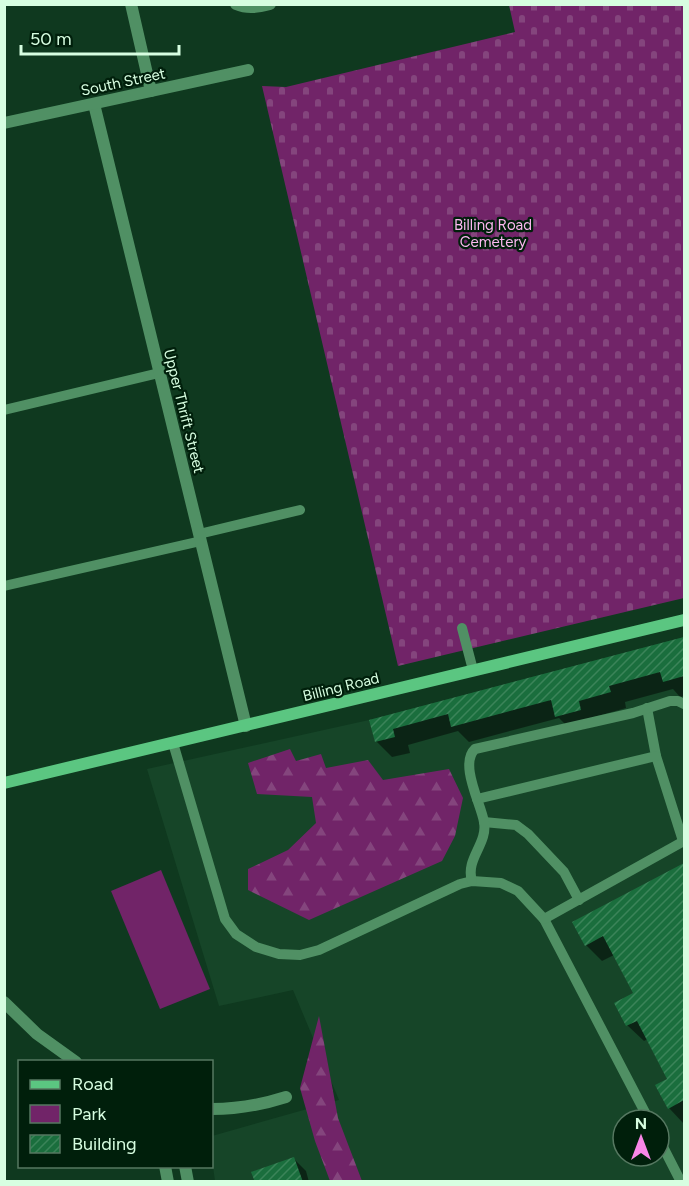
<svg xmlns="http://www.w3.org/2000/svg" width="689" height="1186" font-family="Figtree,sans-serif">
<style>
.built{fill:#164528;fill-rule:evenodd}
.green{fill:#712468}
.forest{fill:url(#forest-firs)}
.cemetery{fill:url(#cemetery-stones)}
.shadow{fill:#0007}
.building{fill:url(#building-hatch)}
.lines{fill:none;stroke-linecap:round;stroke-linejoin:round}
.lane{stroke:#509064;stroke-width:10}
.street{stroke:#509064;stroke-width:12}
.secondary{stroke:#5bc681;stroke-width:12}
.labels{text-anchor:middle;stroke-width:4.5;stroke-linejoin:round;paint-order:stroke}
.street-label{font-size:15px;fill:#d7fee1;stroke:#001f0b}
.park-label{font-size:15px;fill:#fcb8f0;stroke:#001f0b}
</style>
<defs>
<pattern id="forest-firs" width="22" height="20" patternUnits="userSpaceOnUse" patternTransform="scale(1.5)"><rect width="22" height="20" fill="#712468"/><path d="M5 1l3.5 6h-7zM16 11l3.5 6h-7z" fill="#84457d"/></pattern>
<pattern id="cemetery-stones" width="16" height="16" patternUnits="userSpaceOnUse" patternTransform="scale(1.5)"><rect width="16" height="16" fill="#712468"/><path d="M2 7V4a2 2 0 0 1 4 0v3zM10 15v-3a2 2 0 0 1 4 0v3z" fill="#84457d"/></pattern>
<pattern id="building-hatch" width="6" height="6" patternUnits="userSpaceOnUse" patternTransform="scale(1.5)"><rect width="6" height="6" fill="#1a6e3d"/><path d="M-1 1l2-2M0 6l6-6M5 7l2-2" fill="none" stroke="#3b8459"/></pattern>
</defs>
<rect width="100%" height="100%" fill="#0f391f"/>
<path class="built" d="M684,637V1181H215L212,1159V1136L339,1100L293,990L219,1006L147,769L369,720ZM623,1120H659V1156H623Z"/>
<polygon class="green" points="161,870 210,989 160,1009 111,891"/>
<g class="forest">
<polygon points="290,749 296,761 321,754 326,768 368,760 383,780 449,769 463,798 455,836 442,861 309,920 248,890 248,869 288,850 316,823 312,797 257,794 248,763"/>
<polygon points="319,1016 338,1118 362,1181 330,1181 315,1141 300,1088"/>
</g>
<polygon class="cemetery" points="509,5 684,5 684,598 398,666 262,86 286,87 515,32"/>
<g class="shadow">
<polygon points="684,638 684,696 680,697 673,689 625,702 626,708 594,717 596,726 573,732 559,718 469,742 458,731 408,745 410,753 392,757 376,741 371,721"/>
<polygon points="684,864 684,1124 669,1108 669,1079 648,1039 644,1041 627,1025 616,1004 635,994 614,955 602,961 586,945 574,922"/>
<polygon points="294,1159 306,1171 309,1182 256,1182"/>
</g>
<g class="building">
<polygon points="684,637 684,676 663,682 660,672 609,686 611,692 579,701 581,710 555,717 551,700 451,727 448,714 393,729 395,737 375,742 369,720"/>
<polygon points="684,863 684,1100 668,1109 655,1085 667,1079 637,1021 626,1026 614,1003 633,993 603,936 585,946 572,922"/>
<polygon points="294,1157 303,1182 255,1182 251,1172"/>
</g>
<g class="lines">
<g class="lane">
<polyline points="4,410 159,373"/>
<polyline points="199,534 300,510"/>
<polyline points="4,586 201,541"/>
<polyline points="462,628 473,670"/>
<polyline points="647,708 656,756 683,841"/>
<polyline points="173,743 225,919 236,934 256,947 279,954 300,955 319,950 460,884 472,881 501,883 518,891 544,919 649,1120"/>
<polyline points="477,799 656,756"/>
<polyline points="484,822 516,825 528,834 564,872 579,900"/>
<path d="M472,881C465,859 488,844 484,822C481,804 459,764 475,749L633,713L670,701H678L684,704"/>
<polyline points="544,919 684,841"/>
<polyline points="659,1139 681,1182"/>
</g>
<g class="street">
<polyline points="131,4 151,91"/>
<path d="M236,4C248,9 258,7 270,4"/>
<polyline points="94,104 246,726"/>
<polyline points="4,123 248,70"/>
<polyline points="4,1002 37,1034 76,1062"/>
<path d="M212,1109C238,1109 261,1105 286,1097"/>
<polyline points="165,1166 168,1182"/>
<polyline points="185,1166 188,1182"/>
</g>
<polyline class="secondary" points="4,783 684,620"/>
</g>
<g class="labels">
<g class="street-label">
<text transform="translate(123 82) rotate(-12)" y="5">South Street</text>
<text transform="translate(184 411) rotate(76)" y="5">Upper Thrift Street</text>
<text transform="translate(341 687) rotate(-14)" y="5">Billing Road</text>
</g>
<g class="park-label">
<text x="493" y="230">Billing Road<tspan x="493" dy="17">Cemetery</tspan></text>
</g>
</g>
<rect width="689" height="1186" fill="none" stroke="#d7fee1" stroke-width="12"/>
<rect x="18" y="1060" width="195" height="108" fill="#001f0b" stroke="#567861" stroke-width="1.5"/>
<rect x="30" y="1080" width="30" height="9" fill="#5bc681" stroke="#567861" stroke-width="1.5"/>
<text x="72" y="1090" font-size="18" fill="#d7fee1">Road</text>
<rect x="30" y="1105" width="30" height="18" fill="#712468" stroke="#567861" stroke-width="1.5"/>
<text x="72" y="1120" font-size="18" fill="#d7fee1">Park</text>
<rect x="30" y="1135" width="30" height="18" fill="url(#building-hatch)" stroke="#567861" stroke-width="1.5"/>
<text x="72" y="1150" font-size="18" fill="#d7fee1">Building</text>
<g transform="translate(641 1138)"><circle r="28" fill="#001f0b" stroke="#567861" stroke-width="1.5"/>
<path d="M0-4.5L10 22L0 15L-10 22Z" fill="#f987e8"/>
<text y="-9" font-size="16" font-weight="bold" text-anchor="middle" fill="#d7fee1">N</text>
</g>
<path d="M21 45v9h158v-9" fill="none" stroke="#d7fee1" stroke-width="3"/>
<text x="30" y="45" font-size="18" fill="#d7fee1" stroke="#001f0b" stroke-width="4.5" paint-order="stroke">50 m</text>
</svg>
